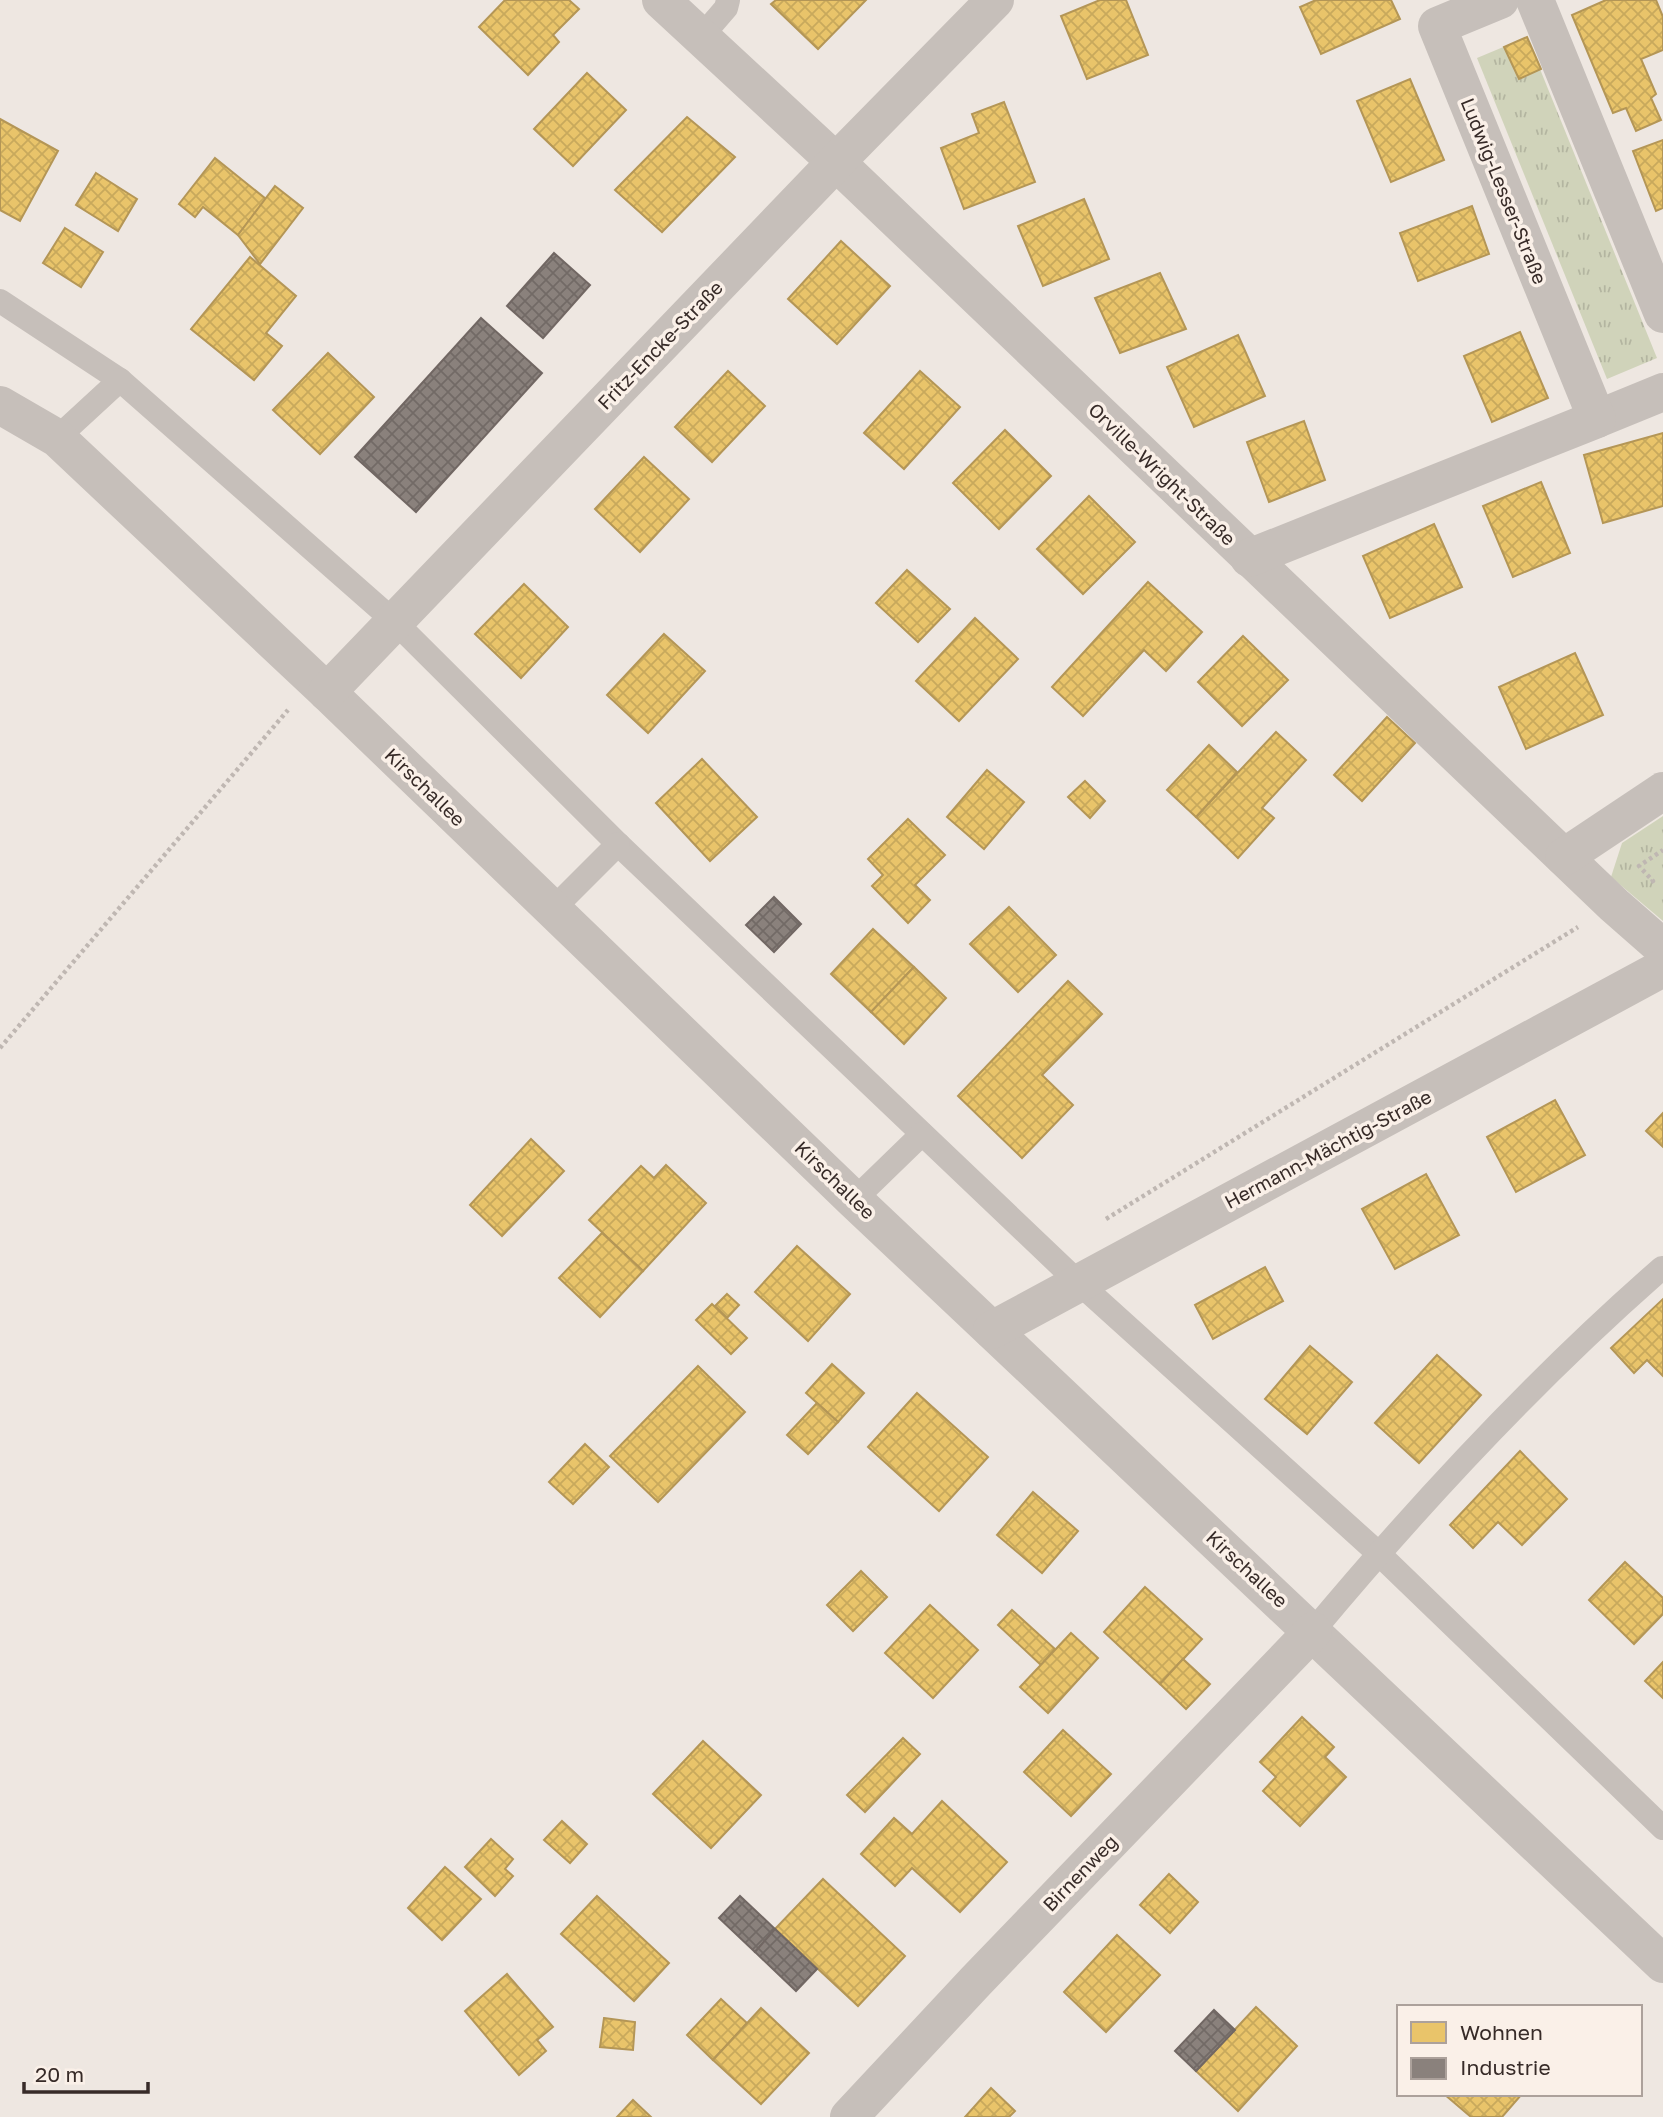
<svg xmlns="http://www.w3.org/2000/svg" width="1663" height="2117" font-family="'Golos Text',sans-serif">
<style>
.grass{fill:url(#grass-tufts)}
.homes{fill:url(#homes-cross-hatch);stroke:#b49656;stroke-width:2}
.industry{fill:url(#industry-cross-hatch);stroke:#716763;stroke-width:2}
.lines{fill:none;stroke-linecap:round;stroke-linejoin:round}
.path{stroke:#bfb7b2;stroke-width:4.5;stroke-dasharray:3.5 3.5;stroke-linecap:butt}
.lane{stroke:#c6bfba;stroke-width:24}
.street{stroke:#c6bfba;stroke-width:38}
.labels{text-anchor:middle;stroke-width:7;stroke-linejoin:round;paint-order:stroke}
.street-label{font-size:19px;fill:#372b28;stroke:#faf0e8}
</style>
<defs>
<pattern id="grass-tufts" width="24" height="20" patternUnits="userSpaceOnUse" patternTransform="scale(1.75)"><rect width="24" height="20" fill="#d0d3ba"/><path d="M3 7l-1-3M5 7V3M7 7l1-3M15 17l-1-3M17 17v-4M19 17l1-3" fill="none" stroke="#b3b5a0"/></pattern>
<pattern id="homes-cross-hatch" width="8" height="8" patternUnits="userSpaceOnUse" patternTransform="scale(1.75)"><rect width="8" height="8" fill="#e9c46a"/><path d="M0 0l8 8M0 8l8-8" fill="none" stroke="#c8a95c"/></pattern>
<pattern id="industry-cross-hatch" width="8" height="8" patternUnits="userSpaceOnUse" patternTransform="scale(1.75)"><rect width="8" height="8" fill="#8a817c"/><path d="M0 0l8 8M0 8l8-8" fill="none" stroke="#726a66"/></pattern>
</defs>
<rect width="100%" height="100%" fill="#eee7e1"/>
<g class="grass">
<polygon points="1527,37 1657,358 1607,379 1477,58"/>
<polygon points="1663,816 1663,921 1611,877 1622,843"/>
</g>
<g class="homes">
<polygon points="505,0 569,0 579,9 553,35 559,42 528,75 479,27"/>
<polygon points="776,0 866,0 818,49 771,4"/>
<polygon points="1100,0 1126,0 1148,55 1087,79 1061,16"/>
<polygon points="1316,0 1391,0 1400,19 1321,54 1300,7"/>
<polygon points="1606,0 1656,0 1663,17 1663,50 1641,59 1656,94 1651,98 1661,120 1636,131 1626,108 1613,113 1572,15"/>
<polygon points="1527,37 1541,69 1519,79 1504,47"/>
<polygon points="587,73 626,110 573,166 534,129"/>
<polygon points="1410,79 1444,160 1391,182 1357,101"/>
<polygon points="1004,102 1035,182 964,209 941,148 979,133 972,114"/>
<polygon points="687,117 735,157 662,232 615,190"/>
<polygon points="0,119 58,151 20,221 0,210"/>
<polygon points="1663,140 1663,208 1656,211 1633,151"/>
<polygon points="215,158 266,199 238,235 203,207 195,217 179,204"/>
<polygon points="96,173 137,199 118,231 76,205"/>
<polygon points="275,186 303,208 260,264 238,235"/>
<polygon points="1084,199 1109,259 1043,286 1018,226"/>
<polygon points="1472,206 1489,254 1418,281 1400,233"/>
<polygon points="65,228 103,252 81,287 43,263"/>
<polygon points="841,241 890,286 837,344 788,299"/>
<polygon points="250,257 296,296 266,333 282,346 254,380 191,329"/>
<polygon points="1160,273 1186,329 1120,353 1095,298"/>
<polygon points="1520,332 1548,398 1492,422 1464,356"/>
<polygon points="1238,335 1265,396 1194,427 1167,367"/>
<polygon points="328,353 374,397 320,454 273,410"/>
<polygon points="728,371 765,406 712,462 675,427"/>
<polygon points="920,371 960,407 904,469 864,433"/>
<polygon points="1304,421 1325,480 1269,502 1247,442"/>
<polygon points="1005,430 1051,476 999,529 953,483"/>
<polygon points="1663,433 1663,506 1603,523 1584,455"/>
<polygon points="644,457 689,499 640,552 595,509"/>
<polygon points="1541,482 1570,553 1513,577 1483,506"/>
<polygon points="1089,496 1135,542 1083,594 1037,549"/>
<polygon points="1434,524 1462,587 1390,618 1363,556"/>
<polygon points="907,570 950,609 918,642 876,603"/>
<polygon points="1148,582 1202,632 1166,671 1144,650 1083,716 1052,687"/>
<polygon points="524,584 568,627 521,678 475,634"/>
<polygon points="975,618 1018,659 959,721 916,681"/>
<polygon points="664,634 705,671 648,733 607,695"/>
<polygon points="1243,636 1288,680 1242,726 1198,682"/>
<polygon points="1575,653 1603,715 1526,749 1499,687"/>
<polygon points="1387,717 1415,743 1362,801 1334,775"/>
<polygon points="1276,732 1306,760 1262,808 1274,818 1238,858 1196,817"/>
<polygon points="1209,745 1237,772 1196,817 1167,790"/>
<polygon points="702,759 757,817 710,861 656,803"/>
<polygon points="987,770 1024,802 984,849 947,817"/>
<polygon points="1085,781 1105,801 1090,818 1068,797"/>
<polygon points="908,819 945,855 915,885 930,900 908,923 872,886 883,875 868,859"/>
<polygon points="1009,907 1056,955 1018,992 970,944"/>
<polygon points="873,929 914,967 871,1012 831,974"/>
<polygon points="914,967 946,998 904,1044 871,1012"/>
<polygon points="1068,981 1102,1014 1042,1075 1073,1105 1022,1158 958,1096"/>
<polygon points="1555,1100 1585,1155 1516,1192 1487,1137"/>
<polygon points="1663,1113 1663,1147 1646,1131"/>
<polygon points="531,1139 564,1171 502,1236 470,1205"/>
<polygon points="666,1165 706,1203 643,1271 589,1220 641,1166 654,1178"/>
<polygon points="1426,1174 1459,1235 1395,1269 1362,1209"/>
<polygon points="602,1233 643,1271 600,1317 559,1278"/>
<polygon points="797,1246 850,1294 808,1341 755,1292"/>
<polygon points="1265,1267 1283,1301 1213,1339 1195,1305"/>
<polygon points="727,1294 739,1305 727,1318 715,1306"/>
<polygon points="1663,1299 1663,1376 1647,1360 1634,1373 1611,1348"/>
<polygon points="712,1304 747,1338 731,1354 696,1320"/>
<polygon points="1310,1346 1352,1382 1307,1434 1265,1399"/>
<polygon points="1437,1355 1481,1395 1419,1463 1375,1423"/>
<polygon points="832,1364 864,1393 838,1422 806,1393"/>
<polygon points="698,1366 745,1412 658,1502 610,1456"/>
<polygon points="917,1393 988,1457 939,1511 868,1447"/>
<polygon points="817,1403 838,1422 808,1454 787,1435"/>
<polygon points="585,1444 609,1467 573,1504 549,1482"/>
<polygon points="1520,1451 1567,1499 1522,1545 1498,1522 1473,1548 1450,1525"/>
<polygon points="1033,1492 1078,1531 1042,1573 997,1535"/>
<polygon points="1625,1562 1663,1598 1663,1614 1634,1644 1589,1600"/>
<polygon points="861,1571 887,1597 853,1631 827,1605"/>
<polygon points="1145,1587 1202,1639 1160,1684 1104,1632"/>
<polygon points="930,1605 978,1650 933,1698 885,1653"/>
<polygon points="1012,1610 1055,1649 1041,1665 998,1625"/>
<polygon points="1071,1633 1098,1658 1048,1713 1020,1687"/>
<polygon points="1183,1659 1210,1684 1186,1709 1160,1684"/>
<polygon points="1663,1662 1663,1698 1645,1681"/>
<polygon points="1302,1717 1334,1747 1325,1757 1346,1777 1300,1826 1263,1791 1276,1777 1260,1762"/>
<polygon points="1063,1730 1111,1774 1071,1816 1024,1772"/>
<polygon points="903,1738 920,1754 865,1812 847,1795"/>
<polygon points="703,1741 761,1795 711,1848 653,1794"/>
<polygon points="942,1801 1007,1862 960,1912 912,1868 895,1886 861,1854 894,1818 912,1834"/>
<polygon points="562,1821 587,1844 570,1863 544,1840"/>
<polygon points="491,1839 513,1859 505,1869 513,1876 495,1896 465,1867"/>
<polygon points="445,1867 481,1899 442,1940 408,1908"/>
<polygon points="1169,1874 1198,1902 1170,1933 1140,1905"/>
<polygon points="823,1879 905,1956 858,2006 775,1929"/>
<polygon points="597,1896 669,1963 634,2001 561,1934"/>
<polygon points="1117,1935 1160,1975 1106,2032 1064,1992"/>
<polygon points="507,1974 553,2027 537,2040 546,2051 519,2075 465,2011"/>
<polygon points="721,1999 747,2023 713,2060 687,2035"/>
<polygon points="1256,2007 1297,2046 1238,2111 1196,2071"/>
<polygon points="761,2008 809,2053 761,2104 713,2060"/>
<polygon points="604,2018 635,2022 633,2050 600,2047"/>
<polygon points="991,2088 1015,2111 1009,2117 965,2117"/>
<polygon points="1444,2094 1522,2094 1502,2117 1471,2117"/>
<polygon points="633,2100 651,2117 617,2117"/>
</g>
<g class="industry">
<polygon points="554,253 590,285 543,338 507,306"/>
<polygon points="481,318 542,373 416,512 355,457"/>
<polygon points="774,897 801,924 774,952 746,925"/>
<polygon points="740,1896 775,1929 755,1952 719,1918"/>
<polygon points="775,1929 817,1969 796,1991 755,1952"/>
<polygon points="1214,2010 1235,2030 1196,2071 1175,2051"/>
</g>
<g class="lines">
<g class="path">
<polyline points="1651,882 1653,881 1639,866 1663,850"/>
<polyline points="0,1048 288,710"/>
<polyline points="1106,1219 1578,927"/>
</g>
<g class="lane">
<polyline points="701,37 726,8 728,0"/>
<polyline points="0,301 120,380 395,622 618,844 1079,1283 1378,1553 1663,1828"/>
<polyline points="57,438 120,380"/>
<polyline points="552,910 618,844"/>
<polyline points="854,1200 922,1134"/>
<path d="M1313,1631C1420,1503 1536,1378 1662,1268"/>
</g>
<g class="street">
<polyline points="661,0 836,162 1614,905 1663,948"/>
<polyline points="1535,0 1663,314"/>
<polyline points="0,405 57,438 327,692 854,1200 1663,1964"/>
<polyline points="1597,419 1663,392"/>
<polyline points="1249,558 1597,419 1437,26 1500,0"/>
<polyline points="327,692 836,162 995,0"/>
<polyline points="1564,857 1663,791"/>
<polyline points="992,1330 1663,968"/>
<polyline points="849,2117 976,1981 1313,1631"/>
</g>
</g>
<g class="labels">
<g class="street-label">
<text transform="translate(1504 191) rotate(68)" y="7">Ludwig-Lesser-Straße</text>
<text transform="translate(660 345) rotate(-46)" y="7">Fritz-Encke-Straße</text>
<text transform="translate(1162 474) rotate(44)" y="7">Orville-Wright-Straße</text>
<text transform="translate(425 787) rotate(44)" y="7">Kirschallee</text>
<text transform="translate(1328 1149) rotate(-28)" y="7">Hermann-Mächtig-Straße</text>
<text transform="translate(835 1180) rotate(44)" y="7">Kirschallee</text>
<text transform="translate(1247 1569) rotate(43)" y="7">Kirschallee</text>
<text transform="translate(1080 1873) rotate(-46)" y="7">Birnenweg</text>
</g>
</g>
<rect x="1397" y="2005" width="245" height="91" fill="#faf0e8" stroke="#aca19b" stroke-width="2"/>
<rect x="1411" y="2022" width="35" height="21" fill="#e9c46a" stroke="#aca19b" stroke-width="2"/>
<text x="1460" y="2040" font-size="21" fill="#372b28">Wohnen</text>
<rect x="1411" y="2058" width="35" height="21" fill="#8a817c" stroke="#aca19b" stroke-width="2"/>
<text x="1460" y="2075" font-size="21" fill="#372b28">Industrie</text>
<path d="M24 2082v10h124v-10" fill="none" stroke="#372b28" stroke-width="3.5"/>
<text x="35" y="2082" font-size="21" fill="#372b28" stroke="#faf0e8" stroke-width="5" paint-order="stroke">20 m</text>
</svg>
